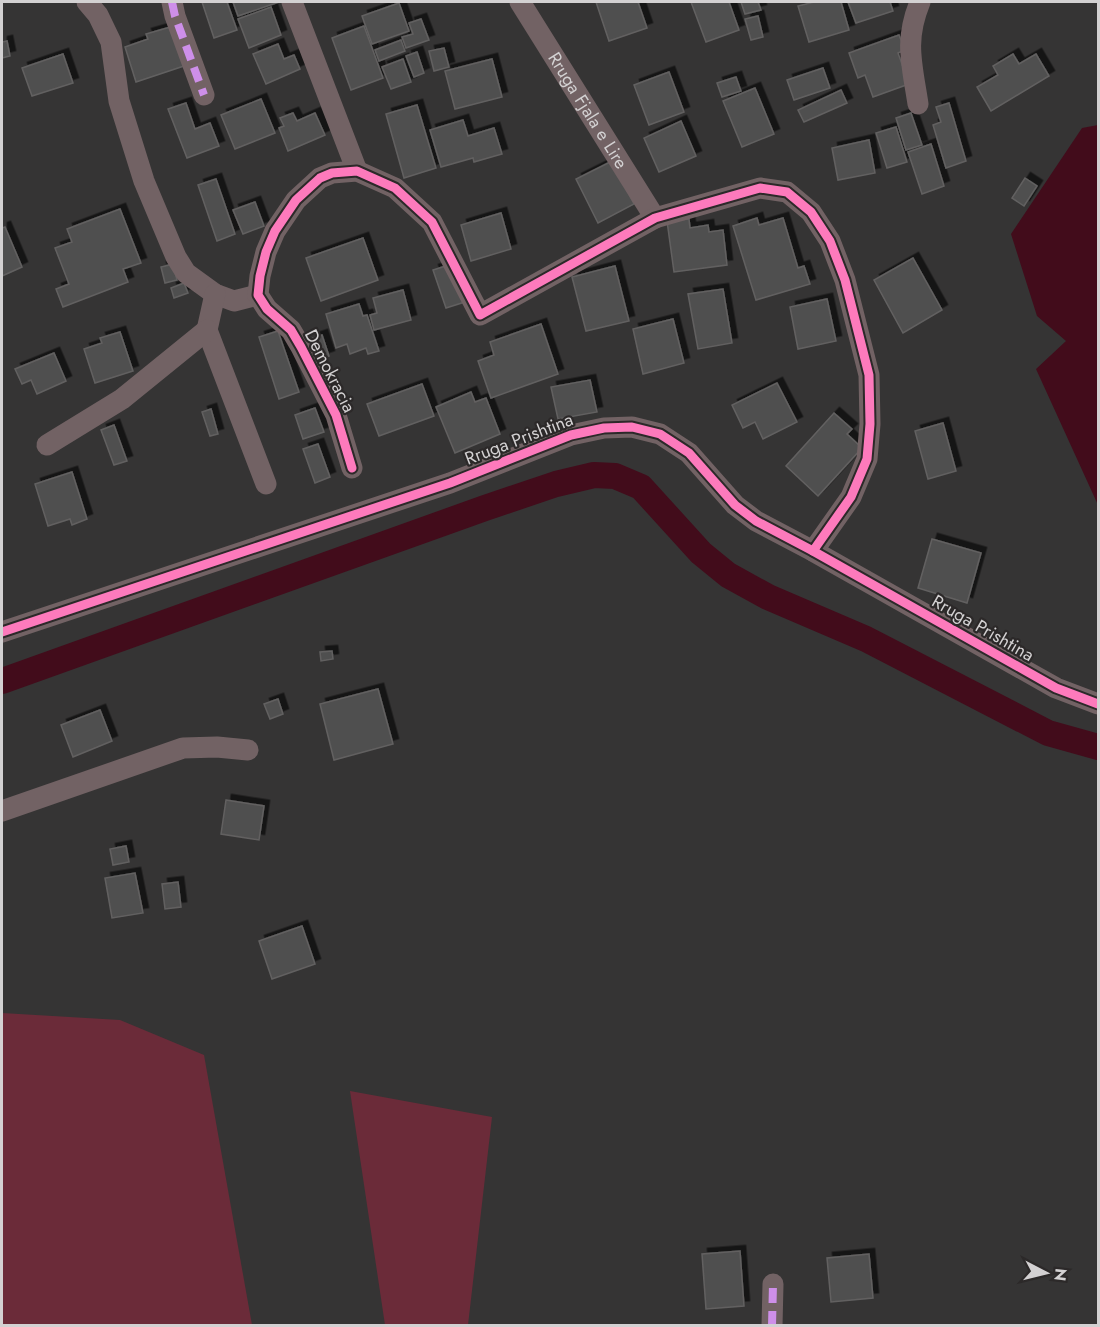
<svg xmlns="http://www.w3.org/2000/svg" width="1100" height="1327" font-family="Jost,sans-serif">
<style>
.green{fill:#6b2b39}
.water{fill:#420c1b}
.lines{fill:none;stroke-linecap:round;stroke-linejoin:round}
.canal{stroke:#420c1b;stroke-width:26}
.building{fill:#504f4f;stroke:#626161;stroke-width:1.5;filter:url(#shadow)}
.street{stroke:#726264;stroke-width:21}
.quiet{stroke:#ce8fe9;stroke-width:8;stroke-dasharray:15 8;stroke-linecap:butt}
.cycleway-casing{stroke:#2c2929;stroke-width:13}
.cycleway{stroke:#fd7abc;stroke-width:9}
.labels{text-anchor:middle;stroke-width:4.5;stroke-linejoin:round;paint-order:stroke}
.street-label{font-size:18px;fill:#d3d1d2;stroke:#2c2929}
</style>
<defs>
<filter id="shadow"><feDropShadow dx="5.5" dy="-5.5" stdDeviation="0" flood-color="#0009"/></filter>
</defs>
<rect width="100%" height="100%" fill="#353434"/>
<g class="green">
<polygon points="2,1013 120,1020 204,1055 252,1325 2,1325"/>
<polygon points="350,1091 492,1117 468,1325 385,1325"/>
</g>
<polygon class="water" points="1098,125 1098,505 1036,369 1066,341 1037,316 1011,234 1082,128"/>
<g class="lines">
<polyline class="canal" points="2,681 485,508 556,484 594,475 615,476 641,487 701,553 728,575 768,597 866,639 1048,733 1098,747"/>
</g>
<g class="building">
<polygon points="202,2 227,2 237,30 214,38"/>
<polygon points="233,2 279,2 238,16"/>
<polygon points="596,2 638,2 647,28 609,41"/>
<polygon points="691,2 729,2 739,30 706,42"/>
<polygon points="741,2 758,2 761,10 745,14"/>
<polygon points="814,2 841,2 849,30 809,42 798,6"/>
<polygon points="848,2 890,2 893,11 856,23"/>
<polygon points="399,3 409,31 372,44 362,16"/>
<polygon points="271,7 281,35 249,48 238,19"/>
<polygon points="758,16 763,37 751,40 745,19"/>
<polygon points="421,19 429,40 406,48 402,37 413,34 409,23"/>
<polygon points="174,26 187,65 136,82 125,47 148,39 146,34"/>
<polygon points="364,26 383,78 351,90 332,38"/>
<polygon points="899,35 905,50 898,53 909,84 873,97 865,75 858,78 849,53"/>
<polygon points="401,40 405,51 379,61 375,50"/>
<polygon points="7,41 10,56 2,58 2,42"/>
<polygon points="278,44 284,59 294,55 300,69 266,84 253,54"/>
<polygon points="444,48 449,67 434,71 429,51"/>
<polygon points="417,52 424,73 414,77 406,56"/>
<polygon points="63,54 73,83 32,96 22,68"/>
<polygon points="1013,54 1019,64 1036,54 1049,76 991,111 977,87 998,75 993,66"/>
<polygon points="403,59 411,82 391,89 382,67"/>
<polygon points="492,59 502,97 455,109 445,71"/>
<polygon points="823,68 830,88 794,100 787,80"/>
<polygon points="669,72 684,112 649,125 634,85"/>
<polygon points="736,77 741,91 722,97 717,83"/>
<polygon points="755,88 774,134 742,147 723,101"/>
<polygon points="841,90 847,103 804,122 798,110"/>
<polygon points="261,99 275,133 235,149 221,115"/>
<polygon points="186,103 195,129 210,123 219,146 187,158 168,109"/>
<polygon points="949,103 966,161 946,168 933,125 941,122 936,107"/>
<polygon points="417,105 436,168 404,178 386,114"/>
<polygon points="293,113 297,121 315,113 325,135 288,151 279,128 284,126 280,118"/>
<polygon points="911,113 922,145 906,150 896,118"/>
<polygon points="463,120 468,136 494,128 502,154 474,162 473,158 441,167 430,130"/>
<polygon points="681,121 696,156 659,172 644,138"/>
<polygon points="896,127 907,162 887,168 876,133"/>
<polygon points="869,140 875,173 838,180 832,148"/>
<polygon points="931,144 944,186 922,194 908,152"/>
<polygon points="612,161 634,204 598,223 576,179"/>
<polygon points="1025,178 1037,186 1024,206 1012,198"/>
<polygon points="216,179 235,234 217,241 198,185"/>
<polygon points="255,202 264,226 243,234 233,210"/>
<polygon points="120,209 141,263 123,269 128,282 63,307 56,289 69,284 55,248 72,242 67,229"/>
<polygon points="501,213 511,249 471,261 461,225"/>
<polygon points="757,218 759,225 783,218 798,268 804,266 810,284 756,300 733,226"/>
<polygon points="689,219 690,228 708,225 709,232 723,230 727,265 674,272 667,221"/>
<polygon points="5,227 22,267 2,276 2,228"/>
<polygon points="363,238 378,280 321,301 306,258"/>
<polygon points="913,258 942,310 903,333 874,280"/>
<polygon points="173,264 177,280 165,283 161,267"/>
<polygon points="452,264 465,302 446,308 433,270"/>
<polygon points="615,266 629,321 586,331 572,277"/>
<polygon points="184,283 188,293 174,298 171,288"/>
<polygon points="723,289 732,343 698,349 688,294"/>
<polygon points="403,290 411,320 374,330 370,315 377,313 373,298"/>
<polygon points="827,299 836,341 798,349 790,307"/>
<polygon points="359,304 363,316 367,315 379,351 368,354 366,348 350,354 347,344 336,348 326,314"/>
<polygon points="673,319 684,363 643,374 633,329"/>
<polygon points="541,324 558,374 491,398 478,361 494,355 490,342"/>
<polygon points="278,331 299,392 279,399 259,337"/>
<polygon points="120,332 133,371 95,383 84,349 102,343 100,338"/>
<polygon points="322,335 329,356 320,359 313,338"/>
<polygon points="54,353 66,381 37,394 31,380 22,384 15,369"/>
<polygon points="590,380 597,412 558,419 551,387"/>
<polygon points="777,383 797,422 763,439 755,422 743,428 732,405"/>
<polygon points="422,384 434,416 379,436 367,404"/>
<polygon points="471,392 475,402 486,398 500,434 455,453 436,407"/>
<polygon points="315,408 324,432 303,439 295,415"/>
<polygon points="211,409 218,434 210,436 202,412"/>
<polygon points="834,413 852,429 847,434 862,448 818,496 786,466"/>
<polygon points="943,423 956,471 928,479 915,431"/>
<polygon points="114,425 127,461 114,465 101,430"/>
<polygon points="318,444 330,477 315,483 303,449"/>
<polygon points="72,472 87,519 72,525 70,519 48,526 35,484"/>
<polygon points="932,539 981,553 967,603 918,588"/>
<polygon points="332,651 333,659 321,661 320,652"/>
<polygon points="378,689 393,744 334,760 320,704"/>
<polygon points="278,699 283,714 270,719 264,704"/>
<polygon points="100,710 112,741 73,757 61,725"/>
<polygon points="226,800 264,806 259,840 221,834"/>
<polygon points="126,846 129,862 113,865 110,849"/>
<polygon points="135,873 143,913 112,918 105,878"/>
<polygon points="178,882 181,907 165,909 162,884"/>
<polygon points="302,926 315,964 272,979 259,941"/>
<polygon points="740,1251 744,1306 706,1309 702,1254"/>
<polygon points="869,1254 873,1298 831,1302 827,1258"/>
</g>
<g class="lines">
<g class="street">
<polyline points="87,2 98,15 111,42 119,101 144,181 176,257 186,273 215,294 234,301 258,295"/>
<polyline points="172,2 175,16 204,95"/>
<polyline points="292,2 357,171"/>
<path id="s1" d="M520,2L655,218"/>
<path d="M918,104C912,64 904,41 920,2"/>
<polyline points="215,294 207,330 266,484"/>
<polyline points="47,445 122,399 207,330"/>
<polyline points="352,468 336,415 301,347 291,330 267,309 258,295 260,276 266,252 275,231 296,200 320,178 332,173 357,171 395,188 432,222 480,315 655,218 760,188 787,192 811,212 830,241 845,280 869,375 870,424 867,459 851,497 813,551"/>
<polyline points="2,632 450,483 571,435 604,428 632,427 660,434 689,453 735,505 756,521 813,551 1056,688 1098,704"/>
<polyline points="2,811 183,748 217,747 248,750"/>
<polyline points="772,1326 773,1284"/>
</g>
<g class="quiet">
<polyline points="172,2 175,16 204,95"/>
<polyline points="772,1326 773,1284"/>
</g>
<defs>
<g id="cycleway">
<polyline points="352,468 336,415 301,347 291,330 267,309 258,295 260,276 266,252 275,231 296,200 320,178 332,173 357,171 395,188 432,222 480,315 655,218 760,188 787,192 811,212 830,241 845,280 869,375 870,424 867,459 851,497 813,551"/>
<polyline points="2,632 450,483 571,435 604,428 632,427 660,434 689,453 735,505 756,521 813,551 1056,688 1098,704"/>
</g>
</defs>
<use href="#cycleway" class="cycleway-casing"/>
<use href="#cycleway" class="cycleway"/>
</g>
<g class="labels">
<g class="street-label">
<text dy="6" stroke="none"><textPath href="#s1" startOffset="128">Rruga Fjala e Lire</textPath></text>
<text transform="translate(330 371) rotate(63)" y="6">Demokracia</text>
<text transform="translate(519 439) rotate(-21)" y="6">Rruga Prishtina</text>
<text transform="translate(983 628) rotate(30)" y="6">Rruga Prishtina</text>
</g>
</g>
<rect width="1100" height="1327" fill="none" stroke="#d3d1d2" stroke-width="6"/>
<g transform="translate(1046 1273) rotate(97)" stroke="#2c2929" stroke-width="4.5" paint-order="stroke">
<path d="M0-4.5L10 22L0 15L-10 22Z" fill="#d3d1d2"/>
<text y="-9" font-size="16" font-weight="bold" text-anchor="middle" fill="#d3d1d2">N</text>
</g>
</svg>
